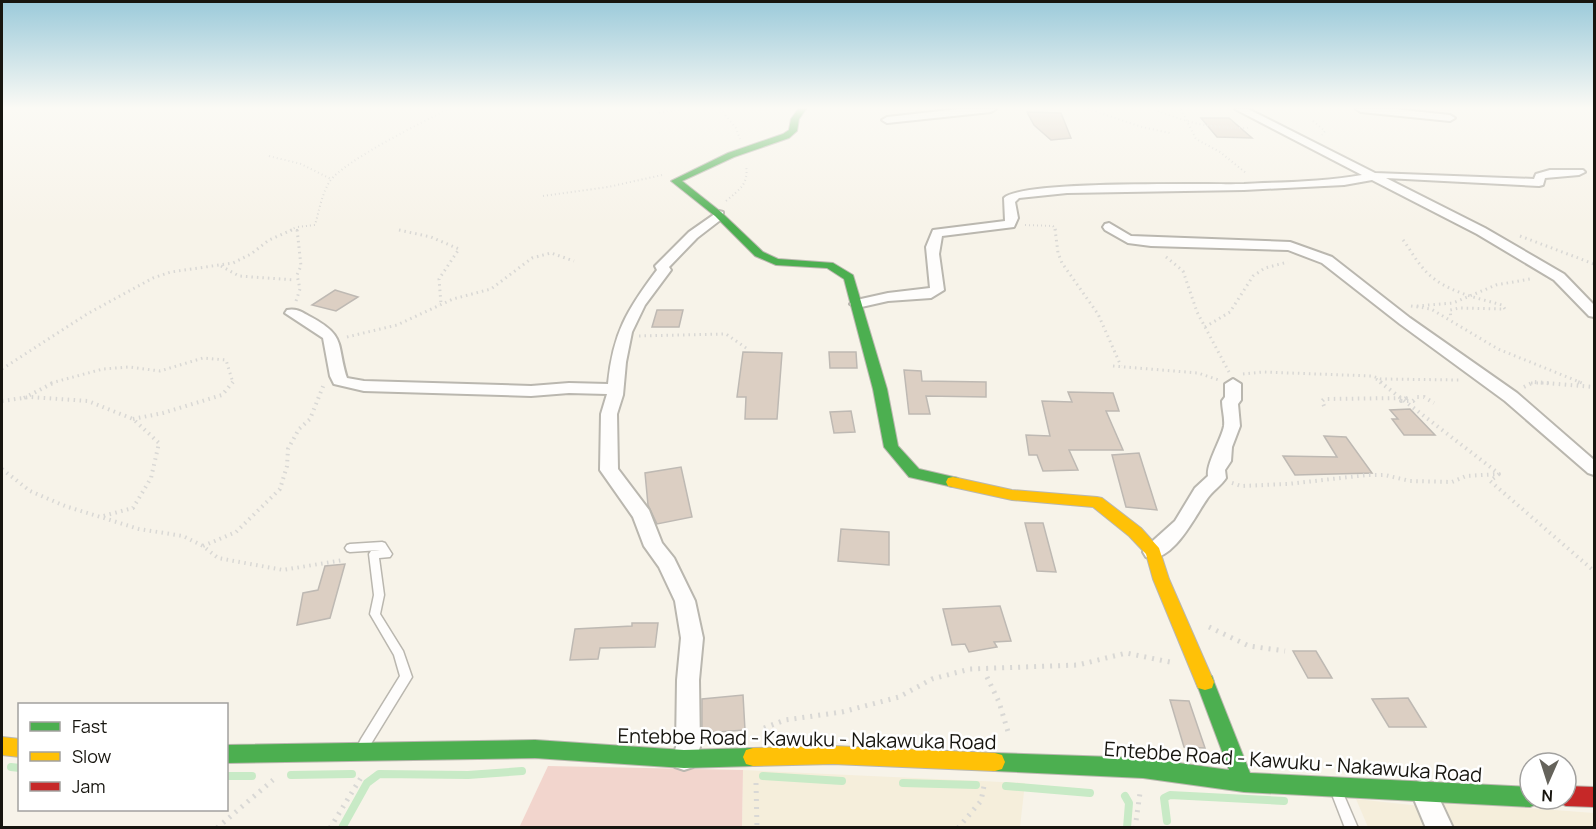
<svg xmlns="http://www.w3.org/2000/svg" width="1596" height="829" font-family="Manrope,sans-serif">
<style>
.built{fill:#f5eedb}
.green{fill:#f2d5cd}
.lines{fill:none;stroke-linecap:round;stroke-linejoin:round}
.stream{stroke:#c8eac6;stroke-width:8}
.building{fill:#dccfc3;stroke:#beb9b3;stroke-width:1.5}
.lane-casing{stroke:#bab7af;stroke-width:3}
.street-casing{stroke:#bab7af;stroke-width:4}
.fast-casing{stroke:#bab7af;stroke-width:2}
.slow-casing{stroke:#bab7af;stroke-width:2}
.jam-casing{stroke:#bab7af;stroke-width:2}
.path-far3{stroke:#d9d8d5;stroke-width:2;stroke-dasharray:1 3;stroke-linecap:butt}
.path-far2{stroke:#d9d8d5;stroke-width:3;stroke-dasharray:1.5 4;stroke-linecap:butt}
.path-far1{stroke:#d9d8d5;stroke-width:4;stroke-dasharray:1.5 4.5;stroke-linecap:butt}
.path{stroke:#d9d8d5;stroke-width:5;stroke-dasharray:2 6;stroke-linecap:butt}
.lane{fill:#fefdfc;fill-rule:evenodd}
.street{fill:#fefdfc;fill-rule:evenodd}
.fast{fill:#4caf50;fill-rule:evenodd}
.slow{fill:#ffc107;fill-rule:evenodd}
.jam{fill:#c62828;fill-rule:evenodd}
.labels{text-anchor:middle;stroke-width:5;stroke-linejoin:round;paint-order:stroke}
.near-street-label{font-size:20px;fill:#17150f;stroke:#fff}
</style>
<rect width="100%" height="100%" fill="#f7f3e9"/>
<g class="built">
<polygon points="743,770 1025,783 1020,827 742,828"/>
<polygon points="1356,799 1421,806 1436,827 1368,827"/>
<polygon points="1436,801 1594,813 1594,827 1449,827"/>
</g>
<polygon class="green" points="548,766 743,770 742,827 519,828"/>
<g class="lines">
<g class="stream">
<polyline points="11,767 20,768"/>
<polyline points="291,775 352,774"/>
<polyline points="226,776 252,776"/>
<polyline points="763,776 842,781"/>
<polyline points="903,783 976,785"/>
<polyline points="1006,786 1090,793"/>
<polyline points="1125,796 1129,803 1127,828"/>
<polyline points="1167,821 1164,798 1170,795 1284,801"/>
<polyline points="343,826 367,783 379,774 468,775 522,771"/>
</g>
</g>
<g class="building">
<polygon points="1027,112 1061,113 1071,138 1051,140 1034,125"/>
<polygon points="1201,118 1229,118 1252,138 1217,137"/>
<polygon points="335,290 358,297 336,311 312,305"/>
<polygon points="657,310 683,310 679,327 652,327"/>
<polygon points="743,352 782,353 777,419 745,419 746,397 737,397"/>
<polygon points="829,352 856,352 857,368 830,368"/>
<polygon points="904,370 921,371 922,381 986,382 986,397 926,396 930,414 909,414"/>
<polygon points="1068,392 1113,393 1119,411 1106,411 1123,450 1069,450 1078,470 1043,471 1037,455 1029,455 1026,435 1050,436 1042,401 1072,402"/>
<polygon points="1410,409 1435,435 1404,435 1392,419 1398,419 1390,410"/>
<polygon points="851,411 855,432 834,433 830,412"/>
<polygon points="1324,436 1346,437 1372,473 1295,475 1283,456 1337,457"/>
<polygon points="1139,453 1157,510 1126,507 1112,455"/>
<polygon points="681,467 692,517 657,524 648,505 645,473"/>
<polygon points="1025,523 1043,523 1056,572 1037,571"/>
<polygon points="841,529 889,532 889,565 838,561"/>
<polygon points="345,564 330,618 297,625 303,593 318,590 325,566"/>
<polygon points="1000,606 1011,641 994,642 997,647 969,652 965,644 952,645 943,609"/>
<polygon points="632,623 658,623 655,647 600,648 598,659 570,660 575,629 632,626"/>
<polygon points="1293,651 1316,651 1332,678 1308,678"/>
<polygon points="743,695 745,730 702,733 702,699"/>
<polygon points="1408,698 1426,727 1389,727 1372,699"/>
<polygon points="1170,700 1189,701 1205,748 1184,747"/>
</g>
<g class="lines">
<defs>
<g id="lane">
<polygon points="382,542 385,543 392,554 390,557 379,558 384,595 380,614 403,651 412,677 369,747 365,749 361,747 359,743 361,739 400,676 394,655 370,614 374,595 369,554 371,551 380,550 350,552 347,551 345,548 347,545 350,544"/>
<polygon points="1339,791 1343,793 1358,828 1345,828 1333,797 1335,793"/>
</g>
<g id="street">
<polygon points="959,109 996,109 991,112 887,123 882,120 887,117"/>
<path d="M1235,109H1248L1375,173L1534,179L1536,174L1550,170H1583L1585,172L1579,175L1545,178L1543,185L1539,186L1386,178L1485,228L1564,274L1594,305V317L1589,316L1554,280L1477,234L1372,180L1344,185L1244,190L1067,193L1019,198L1015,202L1018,218L1014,227L942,236L939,254L944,290L931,298L888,301L857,308L850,304L852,301L888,293L930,288L926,247L933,230L1005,221L1004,198C1022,180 1207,185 1244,184C1283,182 1324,182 1362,175Z"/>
<polygon points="1356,109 1394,109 1450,115 1455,118 1450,121 1361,112"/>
<path d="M719,211L723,212V218L697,238L669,267L671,270L645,305L632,332L626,362L623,395L617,414L618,469L649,510L662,543L674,558L695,601L703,638L699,680L700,747L693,767L684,770L675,767L672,759L676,747L677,680L681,638L675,601L659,567L644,546L633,517L600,470L601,414L607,394L569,393L531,396L364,391L334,384L330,376L323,338L285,313L287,310C296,308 302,312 309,316C347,336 336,343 347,378L364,381L531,386L569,383L608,384C613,333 627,310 657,270L655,266L689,232Z"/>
<polygon points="1109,223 1131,236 1290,242 1332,257 1410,318 1517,393 1594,460 1594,475 1588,473 1505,401 1400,324 1322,263 1288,250 1151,246 1128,243 1105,230 1103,227 1105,224"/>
<path d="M1233,379L1241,384V400L1238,404L1240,426L1232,447L1231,461L1225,470L1226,478C1221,486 1212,491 1207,499C1195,516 1172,565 1146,557L1143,552L1146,547L1175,521L1195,488L1208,476C1206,464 1222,438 1224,426C1225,418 1222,409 1222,401L1225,397V384Z"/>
<polygon points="1423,780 1432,783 1453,828 1426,828 1411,792 1414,783"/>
</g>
<g id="fast">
<polygon points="798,109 806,109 799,119 797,131 789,138 734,157 682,181 721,212 763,252 778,259 833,263 853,275 887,389 898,446 919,469 958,478 960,482 958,486 953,487 909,477 884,447 873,389 844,279 827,268 776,265 755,256 715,216 671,181 728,153 783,134 789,130 791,119"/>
<polygon points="1205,674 1212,676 1214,682 1250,773 1530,787 1530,799 1539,799 1537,804 1530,807 1244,792 1143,778 995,771 988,769 985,762 988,755 995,753 1143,758 1229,770 1196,682 1198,676"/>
<polygon points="535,740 684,750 753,748 760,750 763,757 760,764 753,766 684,768 535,758 226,763 226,745"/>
</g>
<g id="slow">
<polygon points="953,477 1012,490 1097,497 1102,498 1141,528 1159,548 1169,579 1214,682 1212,688 1205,690 1198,688 1153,579 1146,554 1129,536 1093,507 1012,500 948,486 946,482 948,478"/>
<polygon points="2,737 20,739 20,757 2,755"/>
<polygon points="833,746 995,753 1002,755 1005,762 1002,769 995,771 833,764 753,766 746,764 743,757 746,750 753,748"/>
</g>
<polygon id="jam" points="1566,786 1594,787 1594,807 1566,806 1559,803 1557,799 1566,799"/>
</defs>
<use href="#lane" class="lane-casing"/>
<use href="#street" class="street-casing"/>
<use href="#fast" class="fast-casing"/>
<use href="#slow" class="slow-casing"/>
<use href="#jam" class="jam-casing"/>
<g class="path-far3">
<polyline points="720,109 736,128 740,139"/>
<polyline points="1088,109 1142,127 1170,133"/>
<path d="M1154,109C1190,124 1209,128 1248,128"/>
<polyline points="1181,109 1196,139 1220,152 1246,173"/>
<polyline points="659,113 681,109"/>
<polyline points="1313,121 1325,131 1322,135"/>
<polyline points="269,156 301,164 331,179"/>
<polyline points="543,196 608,187 662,175"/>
<path d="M726,201C740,189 749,184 746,165"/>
<polyline points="1025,225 1053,226 1056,230"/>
<polyline points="290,230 297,227"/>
<path d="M297,230V227L315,225C319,211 322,193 330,181C344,161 424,121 449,109"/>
</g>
<g class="path-far2">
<polyline points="1055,229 1058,253 1062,263 1098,314 1121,366"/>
<polyline points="399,230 431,237 459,249 439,279 441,304 439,305"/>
<polyline points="1520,236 1594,264"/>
<path d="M1403,240C1410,249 1415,259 1422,267C1441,291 1474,297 1502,305L1505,309L1459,308L1450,310L1451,319"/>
<polyline points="1166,257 1183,271 1197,312 1229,372"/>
<polyline points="221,266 239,276 295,280"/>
<polyline points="296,301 300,289 297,275 301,266 297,229"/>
<polyline points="1411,306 1431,309 1498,349 1582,383"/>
<polyline points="1417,306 1453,303 1496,285 1530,279"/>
<polyline points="1205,327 1230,312 1253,276 1265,268 1288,262"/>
<polyline points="639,336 726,334 749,350"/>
<polyline points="347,337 397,325 453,299 491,289 532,258 551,253 574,261"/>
<polyline points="1113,366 1198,373 1219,380"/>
<polyline points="2,369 87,314 153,278 171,272 233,263 251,254 269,240 294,229"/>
<polyline points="1243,374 1263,372 1372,376 1381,379 1460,380"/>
<polyline points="1376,379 1383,383"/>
<polyline points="51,383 103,369 129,367 160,371 203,358 226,360 233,383"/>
<polyline points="1531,383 1549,383"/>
</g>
<g class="path-far1">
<polyline points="1380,382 1498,473"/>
<polyline points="1578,382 1583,384"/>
<polyline points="1524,387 1534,382 1594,387"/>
<polyline points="24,398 55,382"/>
<polyline points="2,401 30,397 88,401 133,419 159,443 151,478 133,508 103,516"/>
<polyline points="1324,406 1322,401 1324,399 1406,398 1401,401 1413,401 1417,397 1424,397 1434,403"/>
<polyline points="133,419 163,413 222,395 233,382"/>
<polyline points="2,469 30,491 65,506 139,529 183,536 203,546 218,558 283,570 343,560"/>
<polyline points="1232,483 1241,486 1288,484 1367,475 1385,475 1410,481 1452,482 1466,476 1499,474 1490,481 1594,571"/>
<polyline points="203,546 236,532 280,489 287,466 288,449 299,429 310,419 324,384"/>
</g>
<g class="path">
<polyline points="1209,627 1249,646 1285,651"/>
<polyline points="987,677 999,702 1009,735"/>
<polyline points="764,728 785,720 842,712 899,697 932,679 970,669 1078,665 1126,653 1170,662"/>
<polyline points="756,783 757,828"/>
<polyline points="217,828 273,780"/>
<polyline points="330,828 362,776"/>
<polyline points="958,828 981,801 984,786"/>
<polyline points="1135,828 1140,793"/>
</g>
<use href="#lane" class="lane"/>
<use href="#street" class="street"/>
<use href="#fast" class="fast"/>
<use href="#slow" class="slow"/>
<use href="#jam" class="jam"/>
</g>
<linearGradient id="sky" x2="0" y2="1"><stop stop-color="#9bcada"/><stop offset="0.48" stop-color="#fbfaf5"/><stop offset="1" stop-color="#fbfaf5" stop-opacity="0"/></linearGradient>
<rect width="1596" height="225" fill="url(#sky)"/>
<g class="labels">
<g class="near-street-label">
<text transform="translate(807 739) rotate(1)" y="7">Entebbe Road - Kawuku - Nakawuka Road</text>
<text transform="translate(1293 762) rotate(4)" y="7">Entebbe Road - Kawuku - Nakawuka Road</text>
</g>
</g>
<rect width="1596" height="829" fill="none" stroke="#17150f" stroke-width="6"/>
<rect x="18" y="703" width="210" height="108" fill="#ffffff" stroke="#a2a19f" stroke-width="1.5"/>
<rect x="30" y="722" width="30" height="9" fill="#4caf50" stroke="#a2a19f" stroke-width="1.5"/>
<text x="72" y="733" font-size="18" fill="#17150f">Fast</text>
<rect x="30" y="752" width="30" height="9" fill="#ffc107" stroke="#a2a19f" stroke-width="1.5"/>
<text x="72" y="763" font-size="18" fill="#17150f">Slow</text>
<rect x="30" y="782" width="30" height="9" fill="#c62828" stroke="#a2a19f" stroke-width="1.5"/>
<text x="72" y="793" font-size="18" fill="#17150f">Jam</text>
<g transform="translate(1548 781) rotate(183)"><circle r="28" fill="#ffffff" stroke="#a2a19f" stroke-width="1.5"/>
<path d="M0-4.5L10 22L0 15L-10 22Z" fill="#65635b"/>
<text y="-9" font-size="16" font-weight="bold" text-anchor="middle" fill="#17150f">N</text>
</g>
</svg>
